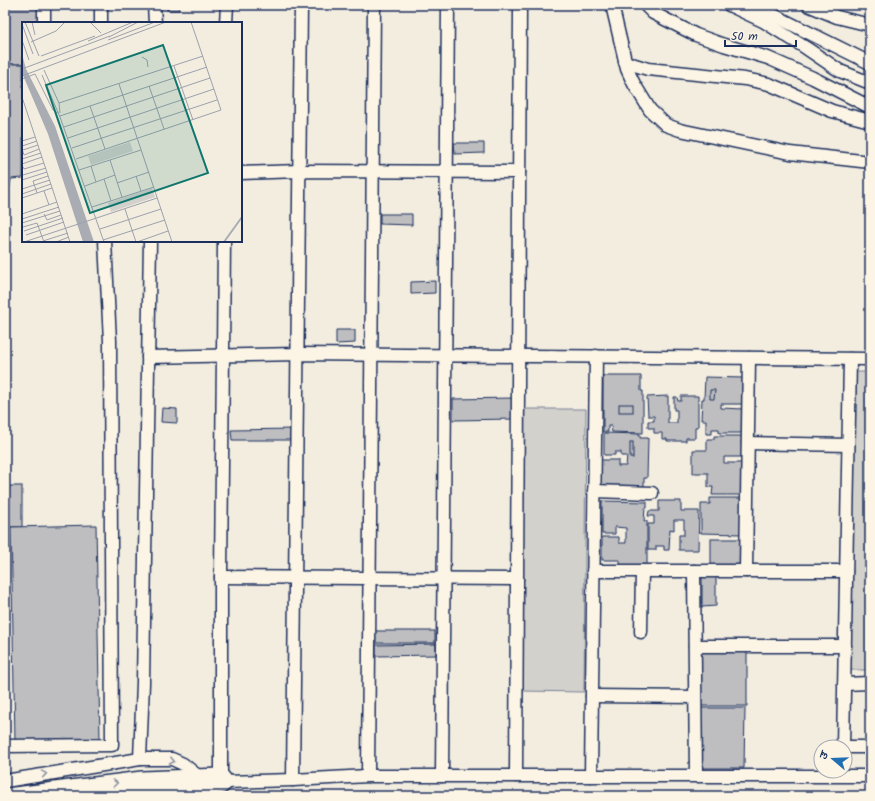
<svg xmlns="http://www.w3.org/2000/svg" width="875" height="801" font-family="Kalam,'Playpen Sans Deva',sans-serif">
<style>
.green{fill:#d3d1cc;stroke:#778095}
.building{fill:#bebec0;stroke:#1b2f5e}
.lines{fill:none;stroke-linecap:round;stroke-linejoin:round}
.minor-casing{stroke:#1b2f5e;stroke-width:15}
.major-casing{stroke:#1b2f5e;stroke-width:18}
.minor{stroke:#fcf5e5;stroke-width:12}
.major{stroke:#fcf5e5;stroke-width:15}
.oneway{stroke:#8c92a2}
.inset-river{fill:none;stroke:#a9acb3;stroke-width:2}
.inset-road{fill:none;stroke:#9da1ac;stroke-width:1}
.view{fill:#0f766e;fill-opacity:0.15;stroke:#0f766e;stroke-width:2}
.inset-edge{fill:none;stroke:#1b2f5e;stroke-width:2}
</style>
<rect width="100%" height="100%" fill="#f3ede0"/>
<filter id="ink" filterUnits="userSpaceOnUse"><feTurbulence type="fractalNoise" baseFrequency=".025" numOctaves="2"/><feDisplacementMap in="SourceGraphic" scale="8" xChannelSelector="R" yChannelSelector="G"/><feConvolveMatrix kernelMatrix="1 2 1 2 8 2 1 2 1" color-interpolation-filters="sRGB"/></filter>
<g filter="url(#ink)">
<g class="green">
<polygon points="853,372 870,372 870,670 849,670"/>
<polygon points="523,409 586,409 584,692 521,691"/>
</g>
<g class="building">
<polygon points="5,5 39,5 39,23 23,23 23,64 5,64"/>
<rect x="167" y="5" width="12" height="5"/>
<polygon points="5,64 23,64 23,178 11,179 5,215"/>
<polygon points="454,143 484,143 484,153 455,154"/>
<polygon points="380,214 412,214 412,225 380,224"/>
<polygon points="435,281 435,293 411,294 411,282"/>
<polygon points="336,330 355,330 355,343 336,344"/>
<polygon points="603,376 641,376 641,391 643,391 643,433 612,432 611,426 608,426 608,432 603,432"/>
<polygon points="705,377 743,378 743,404 721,404 721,408 743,409 743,433 719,433 719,429 712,429 712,434 706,434 706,420 701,420 702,399 704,399"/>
<polygon points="710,390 715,390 714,399 710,399"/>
<polygon points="668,396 668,423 677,423 677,410 674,410 674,397 677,397 678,401 681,401 681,396 698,396 698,427 695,427 695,438 686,438 686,441 667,441 667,439 662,439 662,433 654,433 654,428 648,428 648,421 654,421 654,416 648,416 647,397"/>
<polygon points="514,398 514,419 453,420 453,399"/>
<rect x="619" y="404" width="14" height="8"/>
<polygon points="162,408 177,409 177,423 161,422"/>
<polygon points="294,429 293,440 232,440 231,430"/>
<polygon points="604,433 640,434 640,438 648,438 647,478 644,478 644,491 609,491 609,485 601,485 601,460 618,460 618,466 626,466 627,456 621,456 621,452 615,452 615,455 604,455"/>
<polygon points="714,436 745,436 745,457 724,457 724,463 745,463 744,495 712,495 713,487 708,487 708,473 693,473 693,450 707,450 707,439 714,439"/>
<rect x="630" y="442" width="3" height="16"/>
<rect x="5" y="486" width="17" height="41"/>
<polygon points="710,498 741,498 741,534 701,533 701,504 710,504"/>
<polygon points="602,501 647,502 647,508 645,508 644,521 647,521 647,569 620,569 620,560 602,560 602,537 619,537 619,543 626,543 626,528 615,527 615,534 602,534"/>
<polygon points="659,501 681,501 681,511 699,511 698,550 679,550 679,535 684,535 684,520 674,520 674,530 670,529 669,550 664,550 664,546 656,546 656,550 648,550 648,524 654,524 654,516 648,516 649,511 659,511"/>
<polygon points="96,525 100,740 15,741 11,527"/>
<rect x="711" y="539" width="32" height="29"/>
<polygon points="702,577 716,577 716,606 702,607"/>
<rect x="375" y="631" width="60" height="12"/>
<polygon points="436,644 436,655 376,656 376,645"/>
<polygon points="699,651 747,652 747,706 698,706"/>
<polygon points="701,708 745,708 744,768 700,768"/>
</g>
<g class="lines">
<defs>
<g id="minor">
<polyline points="44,5 44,23"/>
<polyline points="101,5 101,23"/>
<polyline points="154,5 155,23"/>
<polyline points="612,5 627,69 634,84 650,110 666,125 680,130 790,153 870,162"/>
<polyline points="645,5 653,13 696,35 724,45 768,58 813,78 870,107"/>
<polyline points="729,5 763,21 806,48 840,71 870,83"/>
<polyline points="753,5 870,63"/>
<polyline points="808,5 837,17 870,25"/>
<polyline points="226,23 227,5"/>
<polyline points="625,62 648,69 745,79 769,84 832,111 870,121"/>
<polyline points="241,173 299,171 519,172"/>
<polyline points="148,357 298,354 870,359"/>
<polyline points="748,443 848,445"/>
<polyline points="594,491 652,493"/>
<polyline points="593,571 846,571"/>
<polyline points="694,571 696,776"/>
<polyline points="746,571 749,358"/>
<polyline points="221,577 517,579"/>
<polyline points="641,632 642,571"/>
<polyline points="695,646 845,646"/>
<polyline points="844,684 870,683"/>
<polyline points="592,696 695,697"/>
<polyline points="5,746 112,745 110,341 105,241"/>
<polyline points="843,747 850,359"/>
<polyline points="843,747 870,747"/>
<polyline points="140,759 143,683 150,241"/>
<polyline points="368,776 374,5"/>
<polyline points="442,776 448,5"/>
<polyline points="516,776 520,5"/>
<polyline points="591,776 596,356"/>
<polyline points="293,780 301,5"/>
<polyline points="5,781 140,759 172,759 183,764 199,777"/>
<polyline points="226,782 293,780 368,776 870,776"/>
<polyline points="221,785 221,577 224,241"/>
</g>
<polyline id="major" points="7,796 142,779 221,776 226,782 221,786 99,796"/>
</defs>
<use href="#minor" class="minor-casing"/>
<use href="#major" class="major-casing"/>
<use href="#minor" class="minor"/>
<use href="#major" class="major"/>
</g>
<defs><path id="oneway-chevron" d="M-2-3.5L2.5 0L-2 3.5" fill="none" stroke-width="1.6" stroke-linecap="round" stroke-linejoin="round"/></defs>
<g class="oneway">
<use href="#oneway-chevron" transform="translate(172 761) rotate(13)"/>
<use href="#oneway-chevron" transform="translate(44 774) rotate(-9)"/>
<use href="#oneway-chevron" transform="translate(115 783) rotate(-7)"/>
</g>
</g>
<g transform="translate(22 22)">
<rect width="220" height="220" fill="#f3ede0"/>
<path d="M108,120L111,129L69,143L66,134ZM130,166L133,175L89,190L86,181Z" fill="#d3d1cc"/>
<path d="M0,32L4,47L33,104L72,220H61L26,112L0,51Z" fill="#a9acb3"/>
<path class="inset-river" d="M202,220L220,195"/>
<path class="inset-road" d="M3,0L17,34M10,0L13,13M68,0L79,11M0,2L11,32M87,15L116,0M0,18L7,38M86,18L133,0M66,19L111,0M9,20L34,9L43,0M19,34L73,14M120,35L125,38L126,45M152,44L171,98M0,47L88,14M22,48L37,81L38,91M20,53L38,95M0,54L144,0M0,57L13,52L31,88L36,91M97,62L150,220M127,64L142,107M0,75L48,220M37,81L181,34M68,84L83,127M38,94L185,45M38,95L82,220M42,105L188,56M46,116L192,67M0,119L13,115M0,124L15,119M50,126L195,78M0,127L2,133L17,127M1,128L16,123M0,137L19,131M54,137L199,88L169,0M88,138L100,175M0,142L20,135M0,143L2,147L22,141M69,144L74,160M57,148L119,128M1,153L24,146M114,154L119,169M82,157L89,179M0,158L25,150M95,161L127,150M63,164L93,153M0,167L28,158M22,169L27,183M15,171L11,159L26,154M0,172L29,162M0,176L30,166M70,185L132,165M103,187L114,220M0,192L35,180M22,192L25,198L39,193M0,197L37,185M0,201L38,189M1,205L15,201L22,220M78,207L139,187M2,209L41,196M4,213L42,200M81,218L143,198M21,219L46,211M2,220L135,176M34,220L47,215M115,220L146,209"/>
<path class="view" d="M141,23L186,151L68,191L24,63Z"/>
<rect width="220" height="220" class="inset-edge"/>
</g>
<rect width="875" height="801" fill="none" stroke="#fcf5e5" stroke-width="20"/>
<rect x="10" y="10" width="855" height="781" fill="none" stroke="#1b2f5e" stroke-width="1.5" filter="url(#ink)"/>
<g transform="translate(833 759) rotate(289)"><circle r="19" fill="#fcf5e5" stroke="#a2a6af"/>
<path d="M0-3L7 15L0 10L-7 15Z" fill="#1f6fb2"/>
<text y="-6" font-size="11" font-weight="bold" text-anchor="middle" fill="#1b2f5e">उ</text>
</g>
<path d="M725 40v6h71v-6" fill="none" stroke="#1b2f5e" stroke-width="2"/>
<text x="731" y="40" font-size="12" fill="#1b2f5e" stroke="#fcf5e5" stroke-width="3" paint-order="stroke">50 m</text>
</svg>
